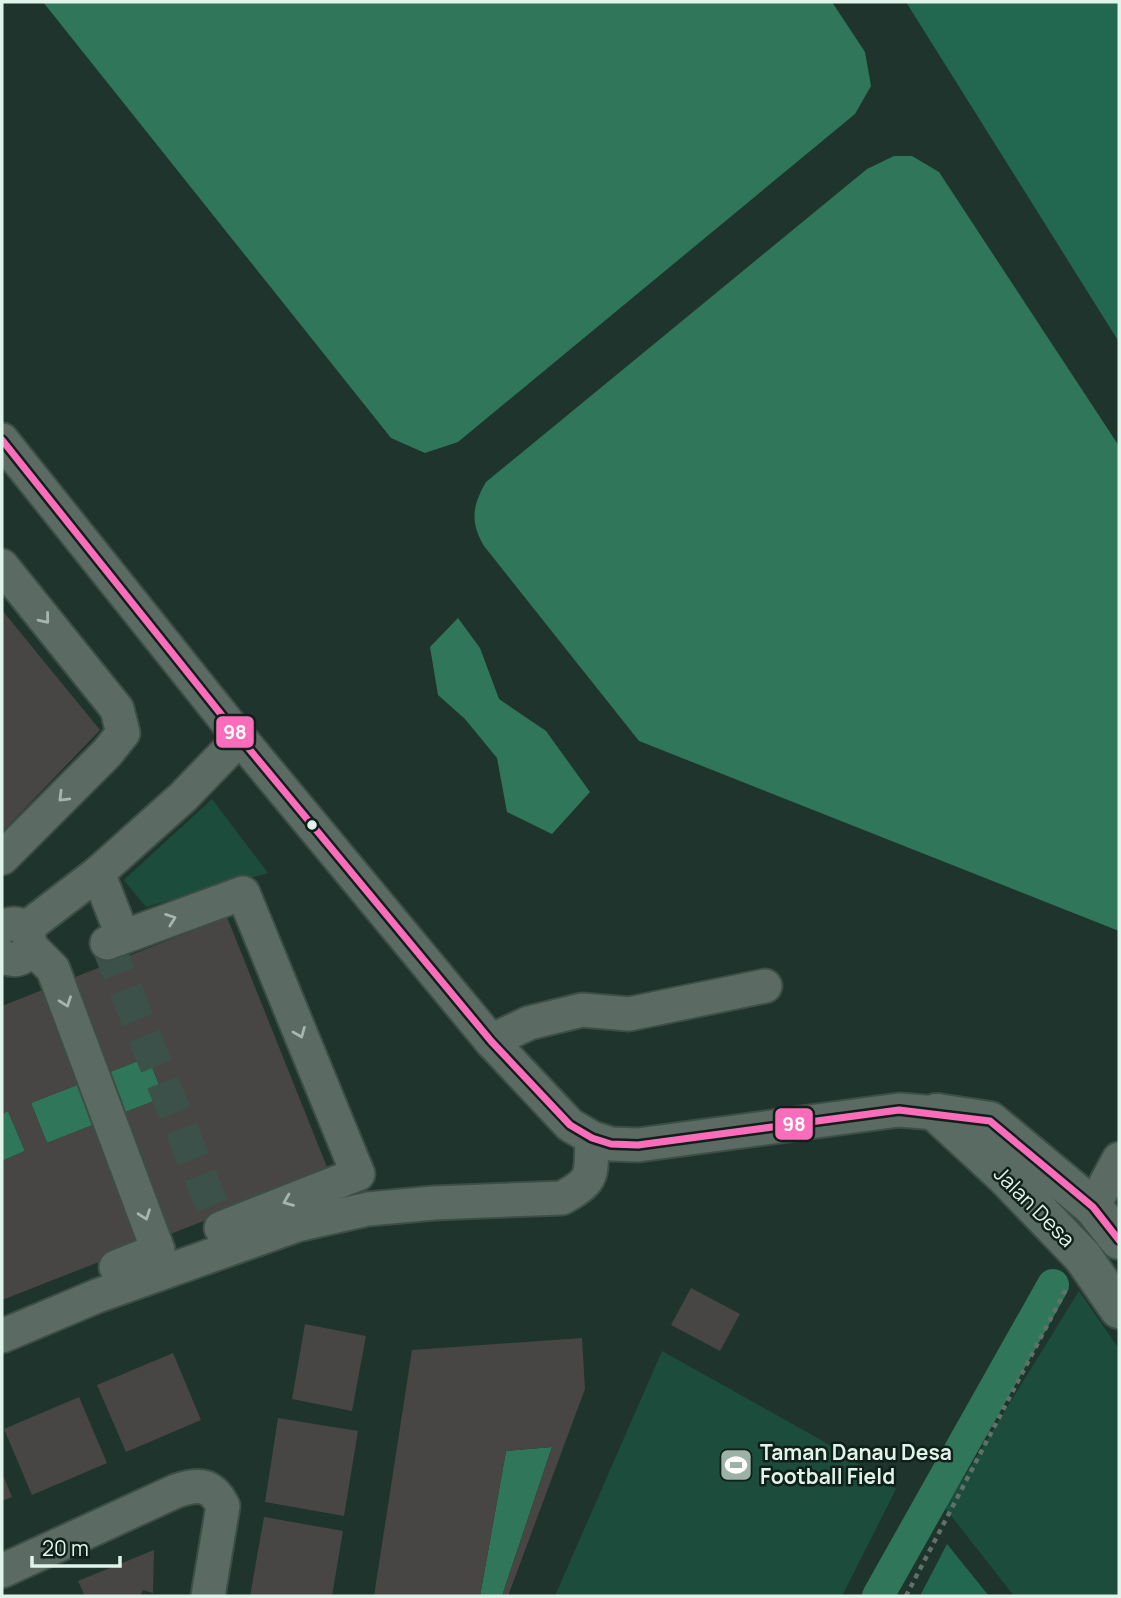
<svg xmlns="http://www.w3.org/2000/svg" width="1121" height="1598" font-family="Manrope,sans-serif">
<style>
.green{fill:#1c4d3c}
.forest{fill:#22674f}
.water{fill:#2f765b}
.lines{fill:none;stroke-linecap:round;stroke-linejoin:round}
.canal{stroke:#2f765b;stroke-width:32}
.building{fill:#474645;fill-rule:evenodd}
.minor-tunnel{stroke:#3c5149;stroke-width:33;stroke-dasharray:33 17;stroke-linecap:butt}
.minor-casing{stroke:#3d4e47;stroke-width:37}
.major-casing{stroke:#3d4e47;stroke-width:42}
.path{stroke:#62706a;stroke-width:4.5;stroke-dasharray:5 5;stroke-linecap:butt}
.minor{stroke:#5b6b64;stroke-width:33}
.major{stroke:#596b63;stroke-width:38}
.bus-1-casing{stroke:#101f19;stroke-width:12}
.bus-1{stroke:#fb6dba;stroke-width:7}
.oneway{stroke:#a4b6ae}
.bus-dot{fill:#e0f4eb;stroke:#101f19;stroke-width:2.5}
.labels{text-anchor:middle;stroke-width:5;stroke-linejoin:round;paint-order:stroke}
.street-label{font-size:21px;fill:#e0f4eb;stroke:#101f19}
.poi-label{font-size:21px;font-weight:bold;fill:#e0f4eb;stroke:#101f19;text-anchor:start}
.line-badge{stroke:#101f19;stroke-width:2.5}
.badge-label{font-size:19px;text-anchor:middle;font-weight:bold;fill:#fff}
</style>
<rect width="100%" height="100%" fill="#1f342c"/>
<g class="green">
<polygon points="212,799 268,873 146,907 124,880"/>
<polygon points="1079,1291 1119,1349 1119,1596 1014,1596 945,1508"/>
<polygon points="662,1351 823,1441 896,1489 842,1596 555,1596"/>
</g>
<g class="forest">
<polygon points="906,2 1119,2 1119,342"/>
<polygon points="947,1544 989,1596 920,1596"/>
</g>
<g class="water">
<polygon points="43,2 832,2 865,52 871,86 855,114 458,442 425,453 391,438"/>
<path d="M894,156H912L939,172L1119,446V931L639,741L484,546C470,522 472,506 486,482L867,169Z"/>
<polygon points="458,618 480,648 499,699 546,731 590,792 552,834 507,812 497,758 465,719 438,695 430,647"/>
<polygon points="148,1057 164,1097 47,1143 31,1103"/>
<polygon points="8,1111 25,1151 2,1161 2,1114"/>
<polygon points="552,1447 502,1596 480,1596 506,1451"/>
</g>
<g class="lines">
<polyline class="canal" points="878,1596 1053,1285"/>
</g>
<g class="building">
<polygon points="2,610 100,730 2,832"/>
<path d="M227,917L329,1172L2,1300V1161L25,1151L8,1111L2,1114V1006ZM148,1057L164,1097L47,1143L31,1103Z"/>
<polygon points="691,1288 740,1314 720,1351 671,1325"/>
<polygon points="305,1324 366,1336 352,1411 292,1399"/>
<polygon points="582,1338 585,1389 508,1596 502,1596 552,1447 506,1451 480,1596 374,1596 412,1350"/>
<polygon points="173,1353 201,1420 126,1452 97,1385"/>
<polygon points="79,1397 107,1463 32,1495 4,1429"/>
<polygon points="278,1418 358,1431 344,1516 265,1502"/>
<polygon points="2,1473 12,1497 2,1501"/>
<polygon points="264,1517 343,1531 332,1596 250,1596"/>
<polygon points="154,1550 153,1593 143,1590 140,1596 85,1596 78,1581"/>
</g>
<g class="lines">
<polyline class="minor-tunnel" points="107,943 221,1228"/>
<defs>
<g id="minor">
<polyline points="2,440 240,738 491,1041 570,1125 592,1138 611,1144 638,1145 899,1110 937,1113"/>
<polyline points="2,566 117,709 123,733 107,753 2,858"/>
<polyline points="98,873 123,937"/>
<path d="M2,927C39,909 38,975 2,956"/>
<polyline points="25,929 98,873 183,797 240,738"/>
<polyline points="107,943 243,893 358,1174 221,1228"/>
<polyline points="30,946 53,969 158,1250 116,1267"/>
<polyline points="491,1041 529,1023 582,1010 629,1014 765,986"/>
<polyline points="1093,1207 1119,1159"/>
<path d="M2,1336L97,1296L297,1225L368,1209L434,1203L562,1198C597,1179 590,1174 592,1138"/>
<path d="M2,1571L176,1491C199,1483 212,1484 223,1506L208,1596"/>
</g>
<g id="major">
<polyline points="937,1113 1004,1175 1083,1257 1119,1309"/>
<polyline points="937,1113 990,1121 1093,1207 1119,1240"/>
</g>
</defs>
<use href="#minor" class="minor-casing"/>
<use href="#major" class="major-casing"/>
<polyline class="path" points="906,1596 1066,1289"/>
<use href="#minor" class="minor"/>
<use href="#major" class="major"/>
<defs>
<polyline id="bus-1" points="2,440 240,738 491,1041 570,1125 592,1138 611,1144 638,1145 899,1110 990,1121 1093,1207 1119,1240"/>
</defs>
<use href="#bus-1" class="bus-1-casing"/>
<use href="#bus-1" class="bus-1"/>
</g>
<defs><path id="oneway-chevron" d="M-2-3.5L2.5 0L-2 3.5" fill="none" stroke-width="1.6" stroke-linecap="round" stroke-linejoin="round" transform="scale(1.75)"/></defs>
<g class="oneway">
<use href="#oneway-chevron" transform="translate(45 619) rotate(51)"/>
<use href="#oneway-chevron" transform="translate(63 797) rotate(135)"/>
<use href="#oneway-chevron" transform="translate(171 919) rotate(-20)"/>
<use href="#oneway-chevron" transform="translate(66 1002) rotate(70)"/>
<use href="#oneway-chevron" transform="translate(300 1033) rotate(68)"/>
<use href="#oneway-chevron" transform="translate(288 1201) rotate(158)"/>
<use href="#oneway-chevron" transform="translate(145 1215) rotate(70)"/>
</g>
<defs>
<symbol id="stadium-square" viewBox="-11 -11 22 22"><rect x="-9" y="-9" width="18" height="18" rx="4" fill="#9cb1a8" stroke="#101f19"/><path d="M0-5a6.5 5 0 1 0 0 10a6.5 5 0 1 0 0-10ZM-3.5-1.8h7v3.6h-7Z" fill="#fff"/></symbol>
</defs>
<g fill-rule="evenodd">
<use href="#stadium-square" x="717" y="1446" width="38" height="38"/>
</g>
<circle class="bus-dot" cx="312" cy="825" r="6"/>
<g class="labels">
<g class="street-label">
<text transform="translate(1034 1207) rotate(45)" y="7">Jalan Desa</text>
</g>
<g class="poi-label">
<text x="760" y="1460">Taman Danau Desa<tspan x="760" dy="24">Football Field</tspan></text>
</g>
</g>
<g class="line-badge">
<rect x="215" y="715" width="40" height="34" rx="7" fill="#fb6dba"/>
<rect x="774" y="1107" width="40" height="34" rx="7" fill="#fb6dba"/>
</g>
<g class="badge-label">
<text x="235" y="739">98</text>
<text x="794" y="1131">98</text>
</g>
<rect width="1121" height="1598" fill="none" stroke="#e0f4eb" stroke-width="7"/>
<path d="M32 1556v10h88v-10" fill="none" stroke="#e0f4eb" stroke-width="3.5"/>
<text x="42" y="1556" font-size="21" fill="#e0f4eb" stroke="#101f19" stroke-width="5" paint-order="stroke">20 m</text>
</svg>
